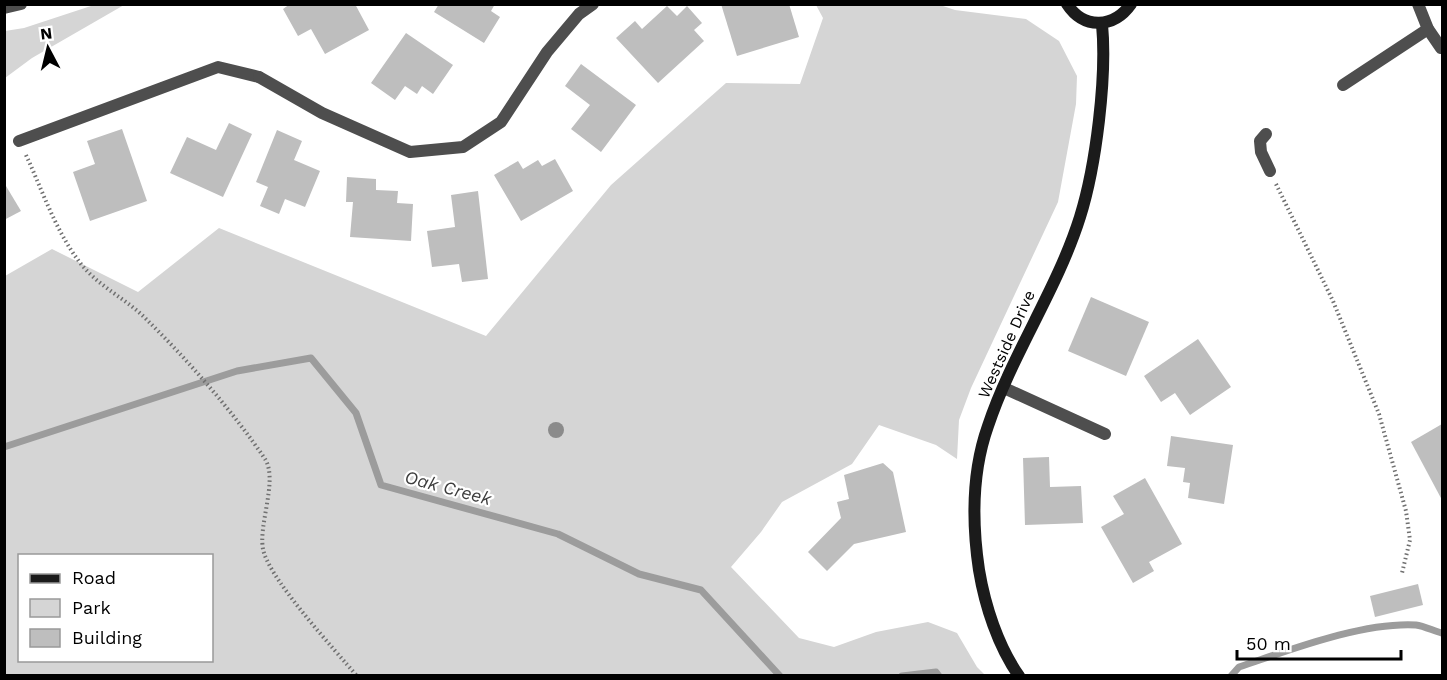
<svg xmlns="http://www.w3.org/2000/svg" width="1447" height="680" font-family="'Work Sans',sans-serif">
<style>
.green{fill:#d5d5d5;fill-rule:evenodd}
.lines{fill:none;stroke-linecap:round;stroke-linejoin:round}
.stream{stroke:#9c9c9c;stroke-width:7}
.building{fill:#bebebe}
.path{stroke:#707070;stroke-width:4;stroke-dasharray:1.5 3;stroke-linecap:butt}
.lane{stroke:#4e4e4e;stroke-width:12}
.street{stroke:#4e4e4e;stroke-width:12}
.secondary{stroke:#1b1b1b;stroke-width:12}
.tree{fill:#8b8b8b}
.labels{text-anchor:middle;stroke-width:4.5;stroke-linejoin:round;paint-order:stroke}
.street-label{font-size:16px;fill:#000;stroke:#fff}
.water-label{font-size:18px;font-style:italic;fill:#3d3d3d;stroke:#fff}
</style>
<rect width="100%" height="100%" fill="#fff"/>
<g class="green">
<polygon points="94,5 124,5 32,58 5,78 5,31 24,28"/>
<path d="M816,5H940L955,10L1026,19L1059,41L1077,76L1076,104L1058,202L971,388L959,420L957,459L936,445L879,425L852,464L782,502L761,532L731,567L799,638L834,647L876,632L928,622L957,633L977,667L985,675H5V276L52,249L138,292L219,228L486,336L611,185L726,83L800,84L823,18ZM20,556H212V660H20Z"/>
</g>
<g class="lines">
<g class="stream">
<polyline points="4,447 237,371 311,358 356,413 381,485 558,534 639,574 701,590 780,676"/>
<polyline points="902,676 936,672 939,676"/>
<path d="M1231,676L1239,667C1290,650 1362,622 1416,625C1424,626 1434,631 1442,633"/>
</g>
</g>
<g class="building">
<polygon points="290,4 355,4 369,30 325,54 311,29 298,36 283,9"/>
<polygon points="439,4 495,4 491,11 500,17 484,43 434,12"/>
<polygon points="721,4 789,4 799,37 737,56"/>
<polygon points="667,6 677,16 687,6 702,23 694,30 704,41 658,83 616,38 635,21 642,29"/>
<polygon points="406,33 453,65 433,94 422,86 417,94 405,86 395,100 371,83"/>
<polygon points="581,64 636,105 601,152 571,129 590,105 565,86"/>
<polygon points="229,123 252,134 223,197 170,173 187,137 216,150"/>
<polygon points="122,129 147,201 90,221 73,172 95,164 87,141"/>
<polygon points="277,130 302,141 294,160 320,171 305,207 285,199 279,214 260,206 268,187 256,182"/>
<polygon points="555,159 573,191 521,221 494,175 518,161 523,169 538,160 542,166"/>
<polygon points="347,177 376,179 376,190 398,191 397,203 413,204 411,241 350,237 353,202 346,202"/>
<polygon points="6,186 21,211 4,220 4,187"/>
<polygon points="478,191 488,279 462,282 459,264 432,267 427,231 455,227 451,195"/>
<polygon points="1091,297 1149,322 1126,376 1068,351"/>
<polygon points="1198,339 1231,387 1190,415 1175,393 1161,402 1144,376"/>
<polygon points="1442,424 1442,500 1411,442"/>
<polygon points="1171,436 1233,445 1224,504 1188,498 1190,483 1183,482 1185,468 1167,466"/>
<polygon points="1049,457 1050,487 1081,486 1083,523 1025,525 1023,458"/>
<polygon points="883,463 893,472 906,532 854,544 827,571 808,552 841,518 837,502 849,499 844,475"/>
<polygon points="1145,478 1182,544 1149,562 1154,571 1133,583 1101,527 1124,514 1113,496"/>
<polygon points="1418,584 1423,605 1375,617 1370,596"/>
</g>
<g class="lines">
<g class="path">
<path d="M26,155C43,192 56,232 81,264C99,287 127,299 147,320C186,358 235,414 265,459C279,481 256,529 264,553C274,584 334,649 357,676"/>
<polyline points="1276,184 1333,301 1379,414 1406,511 1410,540 1402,573"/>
</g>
<g class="lane">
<polyline points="1418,4 1428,29 1441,48"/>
<polyline points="1343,85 1428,29"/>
<polyline points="1266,134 1260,141 1261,152 1270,171"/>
<polyline points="19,141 218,67 259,77"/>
</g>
<g class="street">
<polyline points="4,8 21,4"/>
<polyline points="259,77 322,113 410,152 463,147 501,122 547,52 579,14 593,4"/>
<polyline points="1004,388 1105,434"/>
</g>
<g class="secondary">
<path d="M1067,4C1084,30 1114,28 1131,4"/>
<path d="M1019,676C998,646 985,606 979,570C972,523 972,471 988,426C1012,354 1057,290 1080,217C1096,166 1107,77 1102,24"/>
</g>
</g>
<circle class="tree" cx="556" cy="430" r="8"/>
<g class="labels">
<g class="street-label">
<text transform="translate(1006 344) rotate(-66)" y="6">Westside Drive</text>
</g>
<g class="water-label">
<text transform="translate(448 488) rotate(15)" y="6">Oak Creek</text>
</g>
</g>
<rect width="1447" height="680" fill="none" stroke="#000000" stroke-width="12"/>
<rect x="18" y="554" width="195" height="108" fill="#ffffff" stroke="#999999" stroke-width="1.5"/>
<rect x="30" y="574" width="30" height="9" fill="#1b1b1b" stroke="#999999" stroke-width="1.5"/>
<text x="72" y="584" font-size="18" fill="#000000">Road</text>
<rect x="30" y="599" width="30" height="18" fill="#d5d5d5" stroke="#999999" stroke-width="1.5"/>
<text x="72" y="614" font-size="18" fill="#000000">Park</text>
<rect x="30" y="629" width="30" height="18" fill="#bebebe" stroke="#999999" stroke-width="1.5"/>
<text x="72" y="644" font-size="18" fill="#000000">Building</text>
<g transform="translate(48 48) rotate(353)" stroke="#ffffff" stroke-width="4.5" paint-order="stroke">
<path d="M0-4.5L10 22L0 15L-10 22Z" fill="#000000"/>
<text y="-9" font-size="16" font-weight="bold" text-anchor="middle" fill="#000000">N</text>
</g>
<path d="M1237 650v9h164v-9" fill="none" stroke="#000000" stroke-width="3"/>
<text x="1246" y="650" font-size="18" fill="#000000" stroke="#ffffff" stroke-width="4.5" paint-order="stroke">50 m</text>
</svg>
